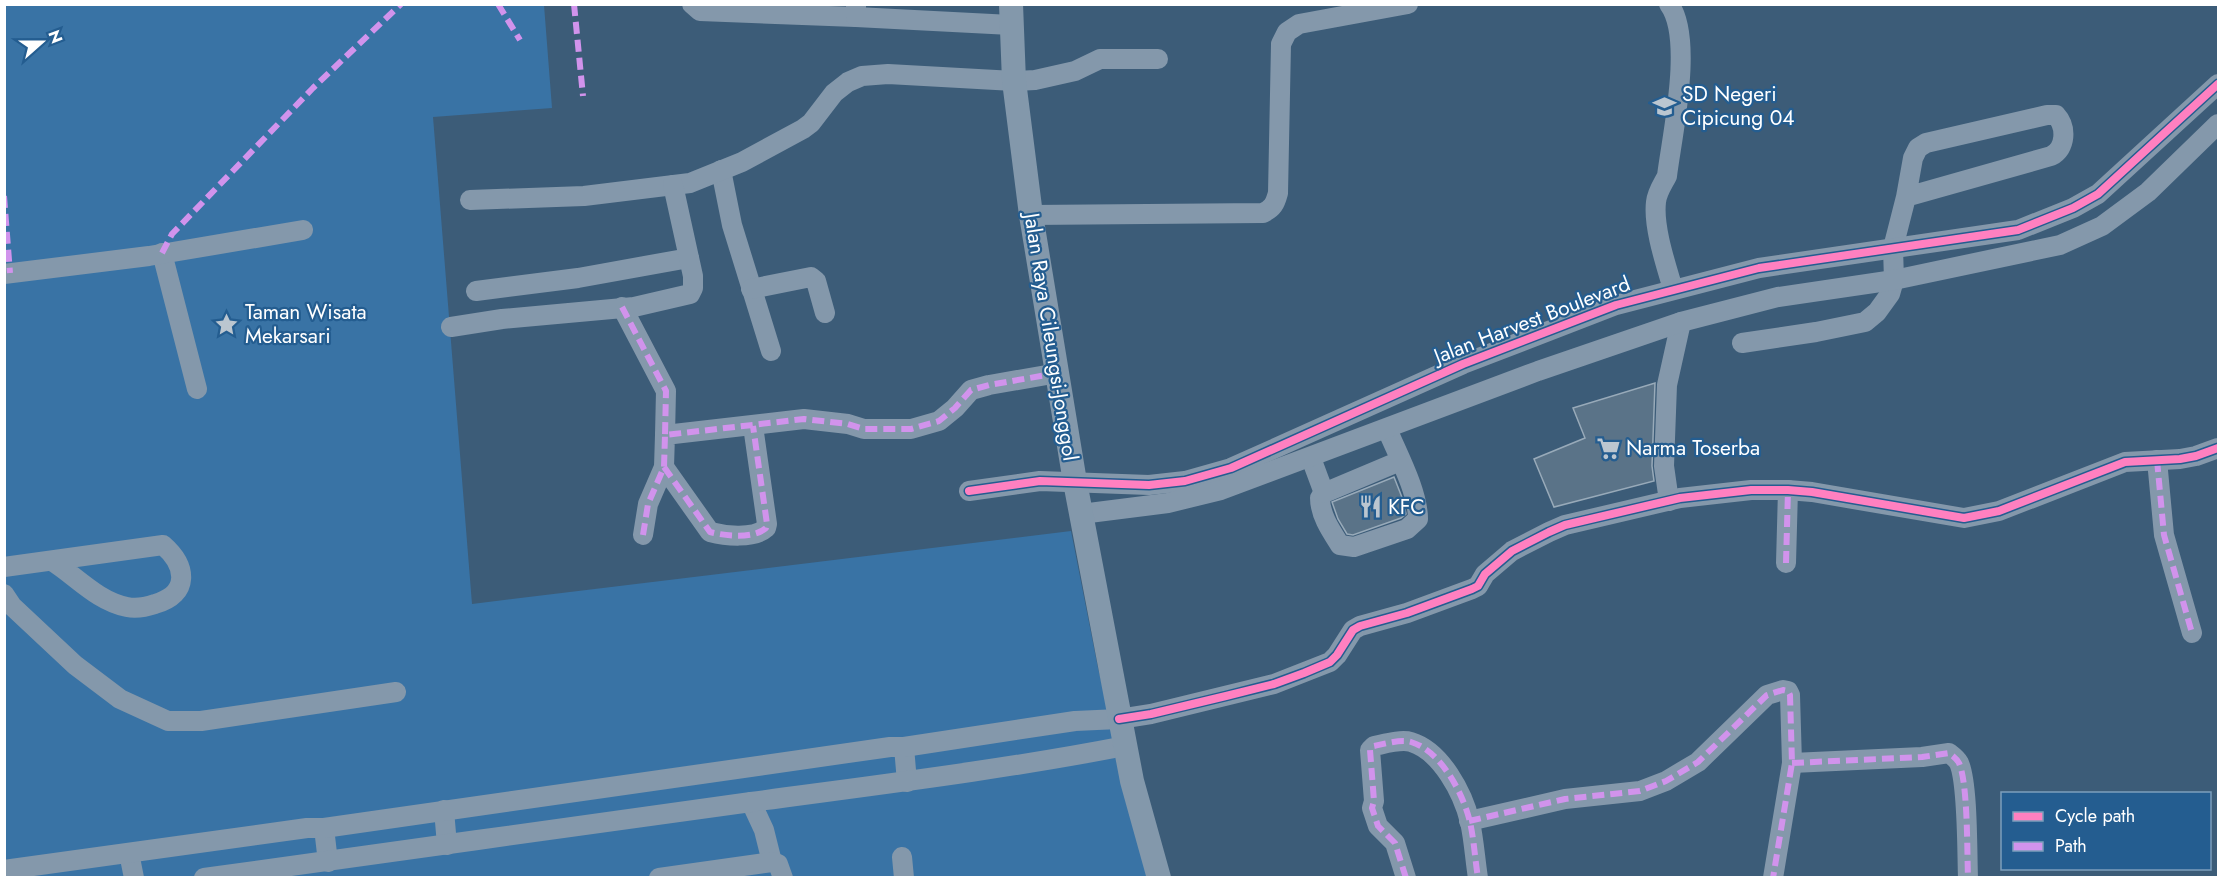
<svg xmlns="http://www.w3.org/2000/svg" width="2223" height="882" font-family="Jost,sans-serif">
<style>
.green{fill:#3973a5}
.building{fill:#5a7388;stroke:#98aab9;stroke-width:1.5}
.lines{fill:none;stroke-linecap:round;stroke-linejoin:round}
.minor{stroke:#8498ab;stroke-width:20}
.major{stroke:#8398ab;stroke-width:24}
.quiet{stroke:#d193ec;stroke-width:6;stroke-dasharray:12 6;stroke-linecap:butt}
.cycleway-casing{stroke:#245d90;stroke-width:11}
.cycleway{stroke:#ff80c0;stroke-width:8}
.labels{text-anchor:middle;stroke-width:4.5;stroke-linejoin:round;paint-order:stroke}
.poi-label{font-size:21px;fill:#fff;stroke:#245d90;text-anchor:start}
.street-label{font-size:21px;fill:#fff;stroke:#245d90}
</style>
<rect width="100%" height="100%" fill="#3c5c78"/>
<polygon class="green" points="5,4 544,5 552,108 433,117 472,604 1071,531 1098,668 1150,877 5,878"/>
<g class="building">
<polygon points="1655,383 1652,466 1654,481 1554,507 1534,459 1585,438 1573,408"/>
<polygon points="1394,477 1403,500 1406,514 1401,518 1353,535 1347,534 1338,519 1332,502"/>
</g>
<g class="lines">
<g class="minor">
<polyline points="692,4 700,11 856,17"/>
<polyline points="856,4 856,17 1011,25"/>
<path d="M1669,4C1694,38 1672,135 1667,176C1663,184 1657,192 1656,202C1653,227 1666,265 1673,289"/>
<polyline points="721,170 732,225 771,351"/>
<polyline points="470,200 584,196 690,183 742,162 803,129 811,123 834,93 848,82 862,76 888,74 1014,81 1035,80 1075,71 1100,59 1158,59"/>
<path d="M1031,215L1263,213C1273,208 1275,204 1278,193L1281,44L1287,32L1299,24L1408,4"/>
<polyline points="162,253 197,389"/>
<polyline points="4,274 149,256 303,230"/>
<polyline points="751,289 811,277 816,281 825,313"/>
<polyline points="476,291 578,278 689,258"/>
<polyline points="622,307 666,391 665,435"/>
<polyline points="451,327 502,319 634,307 690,294 693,288 693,276 673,185"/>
<path d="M1742,343L1816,332L1865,322L1877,312L1890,294L1894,280L1893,248L1906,197L1913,158L1918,148L1926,143L2047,115H2056C2067,127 2066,149 2051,156L1906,197"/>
<path d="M1387,429C1398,455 1418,492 1418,519L1407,529L1354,547L1340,545C1331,531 1320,515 1320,498L1324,493L1400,461"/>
<polyline points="1311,458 1324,493"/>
<polyline points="2157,460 2164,535 2192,633"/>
<path d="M664,467L710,532C725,536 754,539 766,528L767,524L753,426"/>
<polyline points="969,491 1040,481 1149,485 1185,481 1231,468 1463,364 1616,305 1759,268 2018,230 2073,208 2098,194 2218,84"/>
<polyline points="1669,501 1664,466 1667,385 1681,322"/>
<polyline points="1081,514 1168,503 1221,490 1538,371 1681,322 1778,297 1894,280 2060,245 2102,226 2148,192 2218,124"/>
<polyline points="643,535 648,504 664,467 665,435 804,419 848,424 864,429 911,429 939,421 955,408 971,390 989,385 1058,373"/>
<polyline points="1786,563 1788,490"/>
<path d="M4,567L163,545C187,566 190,594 155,604C146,607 137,609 127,607C97,601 76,576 52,561"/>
<polyline points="4,594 12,606 75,665 120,699 168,721 201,721 396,692"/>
<polyline points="904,747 907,782"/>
<path d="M1792,763L1922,757L1949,753C1953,756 1957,759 1959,763C1968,783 1967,852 1968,878"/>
<polyline points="751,802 764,830 772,862"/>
<polyline points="444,810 447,845"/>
<polyline points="1469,821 1565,799 1640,791 1666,781 1698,762 1767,695 1783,690 1788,691 1790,695 1792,763 1773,878"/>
<polyline points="324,828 328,862"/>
<polyline points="129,853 134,878"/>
<polyline points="902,857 904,878"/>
<polyline points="4,870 307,828 324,828 890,747 904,747 1075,721 1119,719 1151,714 1274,684 1330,662 1337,655 1353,630 1360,626 1407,613 1472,589 1478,586 1485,574 1512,551 1549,532 1565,525 1680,498 1751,490 1788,490 1812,492 1964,518 1999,511 2125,462 2180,459 2196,456 2218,448"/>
<path d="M204,878C387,854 568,826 751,802C876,785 1001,770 1125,746"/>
<polyline points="659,878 772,862 778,864 783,878"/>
<path d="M1406,878L1395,843L1378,826L1372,808L1374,801L1370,750L1374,746C1384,744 1401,739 1411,742C1441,751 1463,793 1470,822C1474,840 1475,859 1478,878"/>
</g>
<polyline class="major" points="1011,4 1014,81 1031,215 1075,482 1132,781 1159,878"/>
<g class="quiet">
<polyline points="498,4 520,40"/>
<polyline points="574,4 583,96"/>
<polyline points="4,196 10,273"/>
<polyline points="162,253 172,234 313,88 401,4"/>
<polyline points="622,307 666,391 665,435"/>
<polyline points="2157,460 2164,535 2192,633"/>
<path d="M664,467L710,532C725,536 754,539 766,528L767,524L753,426"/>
<polyline points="643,535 648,504 664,467 665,435 804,419 848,424 864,429 911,429 939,421 955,408 971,390 989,385 1058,373"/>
<polyline points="1786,563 1788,490"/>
<path d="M1792,763L1922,757L1949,753C1953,756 1957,759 1959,763C1968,783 1967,852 1968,878"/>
<polyline points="1469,821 1565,799 1640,791 1666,781 1698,762 1767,695 1783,690 1788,691 1790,695 1792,763 1773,878"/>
<path d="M1406,878L1395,843L1378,826L1372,808L1374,801L1370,750L1374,746C1384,744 1401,739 1411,742C1441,751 1463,793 1470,822C1474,840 1475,859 1478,878"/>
</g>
<defs>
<g id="cycleway">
<polyline points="969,491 1040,481 1149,485 1185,481 1231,468 1463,364 1616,305 1759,268 2018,230 2073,208 2098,194 2218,84"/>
<polyline points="1119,719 1151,714 1226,696 1274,684 1304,673 1330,662 1337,655 1353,630 1360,626 1407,613 1472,589 1478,586 1485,574 1512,551 1549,532 1565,525 1680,498 1751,490 1788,490 1812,492 1964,518 1999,511 2125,462 2180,459 2196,456 2218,448"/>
</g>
</defs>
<use href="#cycleway" class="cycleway-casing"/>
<use href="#cycleway" class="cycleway"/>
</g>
<defs>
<symbol id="school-bare" viewBox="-9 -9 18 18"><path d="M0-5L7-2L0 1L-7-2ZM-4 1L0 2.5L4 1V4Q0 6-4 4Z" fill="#bbc6d0" stroke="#245d90" stroke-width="2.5" paint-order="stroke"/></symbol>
<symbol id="sight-bare" viewBox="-9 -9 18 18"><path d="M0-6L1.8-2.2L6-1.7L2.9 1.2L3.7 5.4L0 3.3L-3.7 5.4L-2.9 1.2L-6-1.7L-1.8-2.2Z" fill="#bbc6d0" stroke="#245d90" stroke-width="2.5" paint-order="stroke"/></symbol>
<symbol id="supermarket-bare" viewBox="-9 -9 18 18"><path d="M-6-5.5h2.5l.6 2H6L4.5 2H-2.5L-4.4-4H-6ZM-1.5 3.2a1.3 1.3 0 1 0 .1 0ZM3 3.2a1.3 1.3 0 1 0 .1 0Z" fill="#bbc6d0" stroke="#245d90" stroke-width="2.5" paint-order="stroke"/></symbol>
<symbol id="restaurant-bare" viewBox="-9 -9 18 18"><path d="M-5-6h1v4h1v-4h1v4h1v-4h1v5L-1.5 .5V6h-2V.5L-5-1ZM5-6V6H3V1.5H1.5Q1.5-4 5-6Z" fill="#bbc6d0" stroke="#245d90" stroke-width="2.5" paint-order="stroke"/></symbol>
</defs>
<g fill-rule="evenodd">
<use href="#school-bare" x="1648" y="90" width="33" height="33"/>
<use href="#sight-bare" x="210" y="308" width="33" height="33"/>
<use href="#supermarket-bare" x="1592" y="432" width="33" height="33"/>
<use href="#restaurant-bare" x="1354" y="490" width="33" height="33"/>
</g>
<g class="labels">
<g class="poi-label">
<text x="1682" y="101">SD Negeri<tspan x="1682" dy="24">Cipicung 04</tspan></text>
<text x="245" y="319">Taman Wisata<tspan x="245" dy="24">Mekarsari</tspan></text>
<text x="1626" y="455">Narma Toserba</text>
<text x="1388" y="514">KFC</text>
</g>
<g class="street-label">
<text transform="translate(1532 320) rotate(-21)" y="7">Jalan Harvest Boulevard</text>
<text transform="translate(1051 337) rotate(81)" y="7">Jalan Raya Cileungsi-Jonggol</text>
</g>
</g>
<rect width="2223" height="882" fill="none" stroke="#ffffff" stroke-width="12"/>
<rect x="2001" y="792" width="210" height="78" fill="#245d90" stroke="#7c9ebc" stroke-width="1.5"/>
<rect x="2013" y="812" width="30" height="9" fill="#ff80c0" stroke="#7c9ebc" stroke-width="1.5"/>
<text x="2055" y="822" font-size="18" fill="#ffffff">Cycle path</text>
<rect x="2013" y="842" width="30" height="9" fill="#d193ec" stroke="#7c9ebc" stroke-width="1.5"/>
<text x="2055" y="852" font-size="18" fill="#ffffff">Path</text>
<g transform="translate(42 42) rotate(69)" stroke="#245d90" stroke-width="4.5" paint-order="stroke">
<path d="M0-4.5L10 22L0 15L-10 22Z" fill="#ffffff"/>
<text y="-9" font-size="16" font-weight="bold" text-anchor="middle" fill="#ffffff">N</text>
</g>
</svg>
